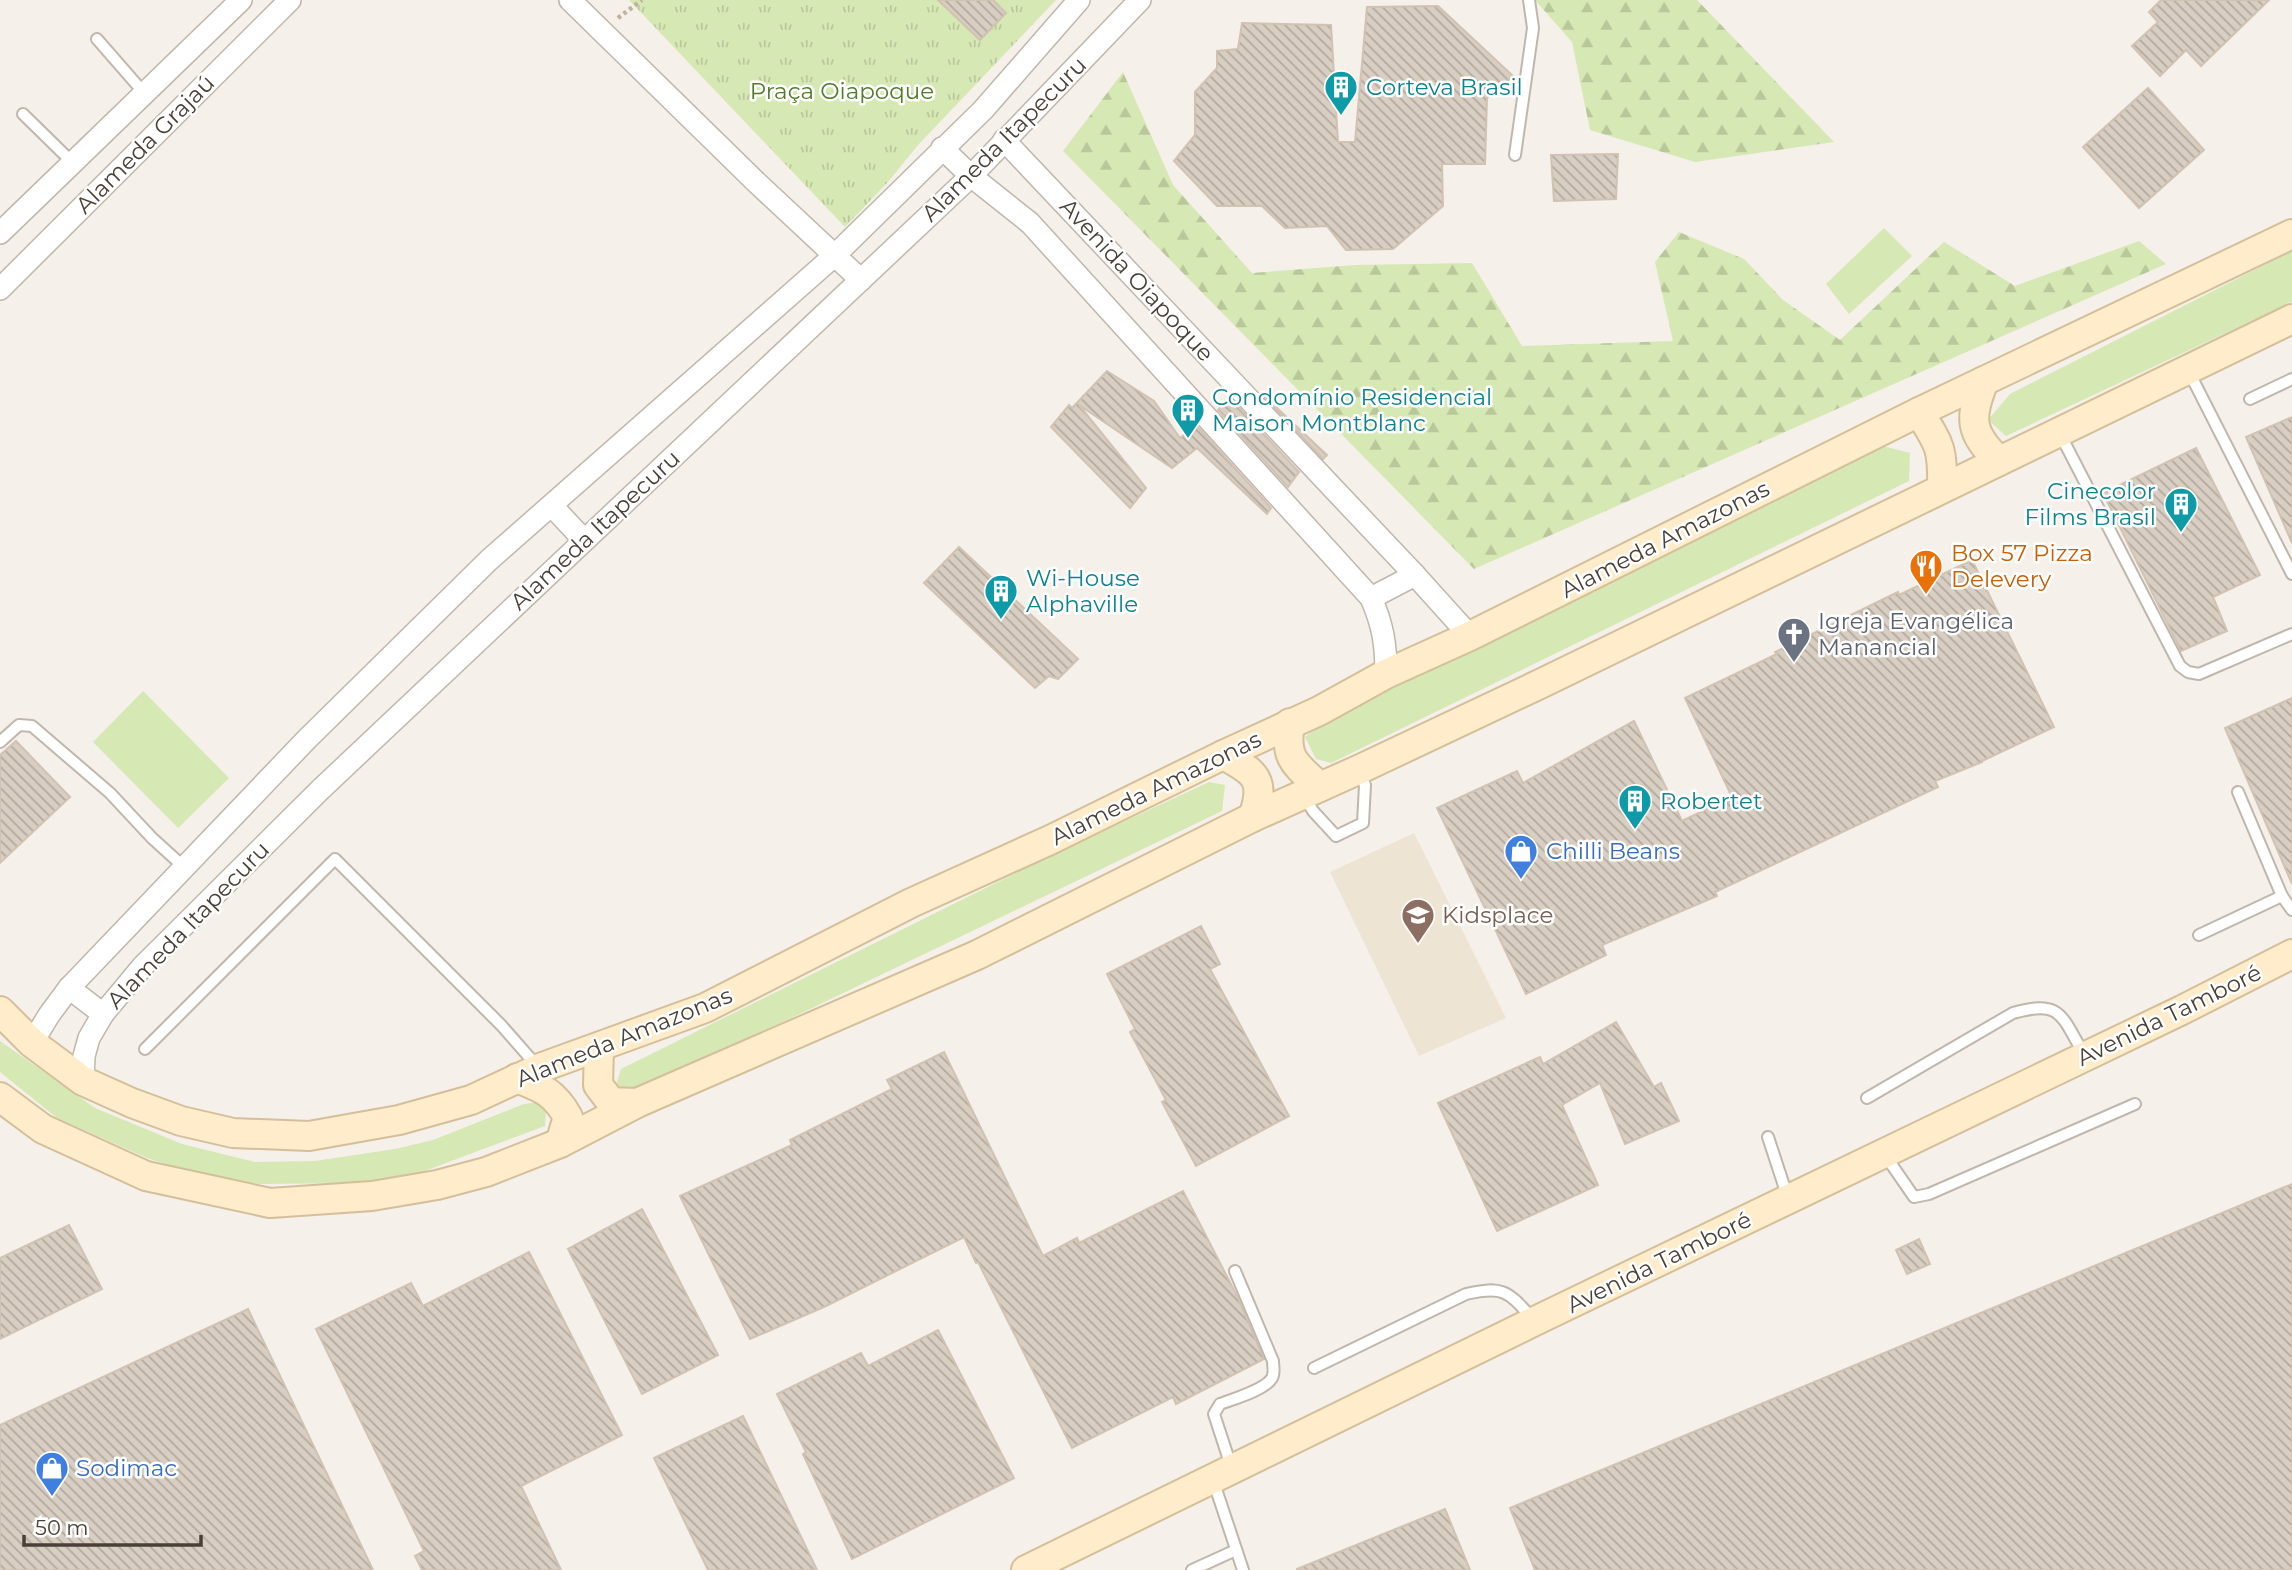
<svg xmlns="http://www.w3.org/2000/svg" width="2292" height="1570" font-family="Montserrat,sans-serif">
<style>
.education{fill:#eee4d4}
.grass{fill:#d6e8b3}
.forest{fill:url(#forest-firs)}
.park{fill:url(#park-tufts)}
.building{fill:url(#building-back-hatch);stroke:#d1c2b2;stroke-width:2}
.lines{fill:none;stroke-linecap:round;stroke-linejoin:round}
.lane-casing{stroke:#c0b7ac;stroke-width:14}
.street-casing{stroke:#c0b7ac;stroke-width:24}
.secondary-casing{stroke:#d4bf9a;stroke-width:32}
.path{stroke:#c2b19d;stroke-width:4.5;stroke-dasharray:3.5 3.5;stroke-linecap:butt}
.lane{stroke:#fff;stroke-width:10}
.street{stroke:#fff;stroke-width:21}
.secondary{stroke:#feecca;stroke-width:28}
.labels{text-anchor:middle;stroke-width:5;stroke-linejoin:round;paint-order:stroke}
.culture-label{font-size:23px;fill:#0d838f;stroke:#fff;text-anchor:start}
.park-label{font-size:23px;fill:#517b2a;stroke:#fff}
.street-label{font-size:23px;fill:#494038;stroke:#fff}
.food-label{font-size:23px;fill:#c56008;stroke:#fff;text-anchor:start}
.worship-label{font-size:23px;fill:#5b616d;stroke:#fff;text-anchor:start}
.shop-label{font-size:23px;fill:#366cbe;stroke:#fff;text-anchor:start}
.education-label{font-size:23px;fill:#785e54;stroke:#fff;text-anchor:start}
</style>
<defs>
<pattern id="forest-firs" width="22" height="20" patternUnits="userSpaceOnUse" patternTransform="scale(1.75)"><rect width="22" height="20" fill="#d6e8b3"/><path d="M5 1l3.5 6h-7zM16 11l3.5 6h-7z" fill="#b9c89b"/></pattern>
<pattern id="park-tufts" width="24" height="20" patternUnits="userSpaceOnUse" patternTransform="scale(1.75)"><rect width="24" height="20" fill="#d6e8b3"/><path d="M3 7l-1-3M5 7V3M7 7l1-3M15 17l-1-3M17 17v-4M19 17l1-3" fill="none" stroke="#b9c89b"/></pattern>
<pattern id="building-back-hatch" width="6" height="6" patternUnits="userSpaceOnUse" patternTransform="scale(1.75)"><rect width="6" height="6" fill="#d9cec2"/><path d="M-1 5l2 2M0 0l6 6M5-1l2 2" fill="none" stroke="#b2a99f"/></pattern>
</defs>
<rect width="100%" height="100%" fill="#f5f0ea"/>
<polygon class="education" points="1414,833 1506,1018 1419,1056 1330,872"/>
<g class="grass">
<polygon points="1884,228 1912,256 1849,314 1826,284"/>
<polygon points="2292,251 2292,302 2006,436 1988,420 2010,394"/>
<polygon points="1883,446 1910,453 1909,481 1331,763 1316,759 1305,737 1348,703"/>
<polygon points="143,691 229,778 178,828 93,742"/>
<polygon points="1209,782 1225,785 1222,811 631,1095 613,1095 621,1069 1054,854"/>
<polygon points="0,1041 95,1108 182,1144 255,1162 315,1161 395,1149 433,1140 524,1104 539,1102 546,1110 545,1126 414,1175 355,1183 258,1184 187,1171 147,1158 57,1118 0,1072"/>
</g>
<g class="forest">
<polygon points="1535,0 1697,0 1834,142 1695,162 1590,130 1572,42"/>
<polygon points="1123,72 1173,185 1252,273 1356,265 1472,263 1522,346 1673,341 1655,262 1679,232 1744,259 1783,300 1840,340 1944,242 2015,286 2139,241 2166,264 1474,569 1063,151"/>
</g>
<polygon class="park" points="629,0 1056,0 918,145 888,182 845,227"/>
<g class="building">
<polygon points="938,0 993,0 1006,13 980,40"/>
<polygon points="2161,0 2269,0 2201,66 2186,50 2160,76 2132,46 2158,22 2149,12"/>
<polygon points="1438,6 1513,76 1487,98 1485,164 1442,164 1443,206 1393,249 1346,250 1327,226 1285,228 1262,206 1217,206 1174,161 1195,135 1195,92 1217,68 1217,51 1238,49 1242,23 1331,25 1338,142 1355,142 1367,7"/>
<polygon points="2148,88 2204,150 2139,208 2083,147"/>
<polygon points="1618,154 1616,199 1554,201 1551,155"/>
<polygon points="1107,371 1154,401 1180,438 1196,425 1271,508 1267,514 1197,448 1172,468 1079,405 1146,488 1130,508 1051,427 1069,405 1072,408"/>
<polygon points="1261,393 1327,455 1323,459"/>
<polygon points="1229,397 1299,472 1288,487 1218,410"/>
<polygon points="2292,417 2292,543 2246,437"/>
<polygon points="2196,448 2260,575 2213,597 2227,631 2181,651 2103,493"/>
<polygon points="959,547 1078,659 1058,679 1049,676 1035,688 924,583"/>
<polygon points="1972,560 2054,727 1982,761 1982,762 1935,781 1938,787 1715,892 1717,896 1602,945 1606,955 1526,994 1437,808 1517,771 1523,783 1634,721 1682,821 1732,797 1685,698 1777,654 1775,652 1898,592 1899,595"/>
<polygon points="2292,698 2292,884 2225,728"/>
<polygon points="16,741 70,797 0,863 0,755"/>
<polygon points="1201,926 1220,964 1210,969 1289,1116 1196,1166 1162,1102 1166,1100 1130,1032 1135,1029 1107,974"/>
<polygon points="1616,1022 1654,1087 1661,1083 1679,1121 1625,1144 1600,1083 1562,1105 1598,1185 1497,1231 1438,1103 1540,1057 1543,1064"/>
<polygon points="944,1052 1043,1256 1077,1238 1079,1243 1183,1191 1237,1296 1264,1359 1176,1404 1173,1397 1072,1448 978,1262 976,1263 964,1237 826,1306 750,1339 680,1196 792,1145 790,1140 892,1089 887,1080"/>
<polygon points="2292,1184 2292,1570 1535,1570 1510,1508"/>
<polygon points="642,1209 718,1355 642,1394 568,1249"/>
<polygon points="69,1225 102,1289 0,1339 0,1258"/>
<polygon points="1919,1239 1930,1264 1907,1274 1896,1250"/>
<polygon points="529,1252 622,1435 521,1486 561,1570 422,1570 415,1556 424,1551 316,1329 411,1283 423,1306"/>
<polygon points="248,1309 373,1570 0,1570 0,1425"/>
<polygon points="938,1330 1014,1478 852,1559 803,1454 806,1452 777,1394 861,1353 868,1366"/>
<polygon points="743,1416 817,1570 708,1570 654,1458"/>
<polygon points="1445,1509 1470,1570 1297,1570 1297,1569"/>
</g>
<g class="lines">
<defs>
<g id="lane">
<polyline points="97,39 145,94"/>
<polyline points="23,114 73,163"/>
<polyline points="1515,155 1533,28 1529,0"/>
<polyline points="2189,372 2292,574"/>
<polyline points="2250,399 2292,379"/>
<polyline points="2059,432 2180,666 2188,672 2199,674 2292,634"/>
<polyline points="0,742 19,725 32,726 110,793 152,838 185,868"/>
<polyline points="2238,792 2282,896"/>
<polyline points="1305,797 1313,811 1336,836 1363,823 1365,785 1359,771"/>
<polyline points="2199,935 2282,896 2292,910"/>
<polyline points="145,1049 335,859 501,1025 537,1066"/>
<path d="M1867,1098L2013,1013C2062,999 2061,1016 2084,1054"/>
<polyline points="1768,1137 1788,1198"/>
<polyline points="1885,1155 1914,1197 1929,1194 2135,1104"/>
<path d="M1314,1368L1466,1294C1505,1285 1508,1292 1534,1320"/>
<path d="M1232,1469L1214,1414L1220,1404C1233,1399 1265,1390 1272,1378C1275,1373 1273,1366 1273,1361L1235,1271"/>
<polyline points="1213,1480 1243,1570"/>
<polyline points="1192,1570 1236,1550"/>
</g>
<g id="street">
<polyline points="570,0 756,182 861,280"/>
<polyline points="1004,140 1415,575 1470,636"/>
<path d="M942,148L971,176L1030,223L1371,598C1383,625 1386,645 1386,674"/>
<polyline points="0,233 241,0"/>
<polyline points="0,289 290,0"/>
<polyline points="552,506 584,540"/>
<polyline points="1371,598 1415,575"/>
<polyline points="69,988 103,1014"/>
<polyline points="32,1043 49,1015 69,988 307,739 489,560 834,256 983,110 1079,0"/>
<polyline points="83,1081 84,1056 89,1038 103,1014 143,966 321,789 971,176 1140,0"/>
</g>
<g id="secondary">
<path d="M1984,381C1969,418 1969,432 1999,461"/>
<path d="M1919,412C1940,445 1943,449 1942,488"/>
<path d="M1290,723C1284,759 1295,764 1320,787"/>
<path d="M1223,755C1256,772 1266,780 1253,817"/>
<polyline points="0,1011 32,1043 83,1081 132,1103 181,1121 233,1133 309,1136 399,1120 471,1100 540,1068 705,1008 911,903 1050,840 1223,755 1319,711 1386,674 1470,636 1919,412 2292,234"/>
<polyline points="599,1047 598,1085 611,1102 637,1103"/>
<path d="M517,1078C542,1088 554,1092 568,1117L560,1143"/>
<polyline points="0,1097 43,1129 146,1176 270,1203 372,1196 437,1185 486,1172 560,1143 637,1103 977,955 1253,817 1358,770 1540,684 2292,319"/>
<polyline points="1026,1570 1535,1321 2182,1010 2292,954"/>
</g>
</defs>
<use href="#lane" class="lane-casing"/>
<use href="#street" class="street-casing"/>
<use href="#secondary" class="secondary-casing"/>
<polyline class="path" points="618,18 642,0"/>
<use href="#lane" class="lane"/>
<use href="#street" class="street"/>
<use href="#secondary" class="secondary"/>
</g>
<defs>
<symbol id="building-pin" viewBox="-11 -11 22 30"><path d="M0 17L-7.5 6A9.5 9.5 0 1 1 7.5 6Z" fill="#0f9aa8" stroke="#fff"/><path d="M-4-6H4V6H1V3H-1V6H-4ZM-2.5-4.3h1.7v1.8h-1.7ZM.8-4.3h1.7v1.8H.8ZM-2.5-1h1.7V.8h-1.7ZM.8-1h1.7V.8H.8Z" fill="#fff"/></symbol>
<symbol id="restaurant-pin" viewBox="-11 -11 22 30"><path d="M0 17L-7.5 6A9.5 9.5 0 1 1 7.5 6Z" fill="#e8710a" stroke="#fff"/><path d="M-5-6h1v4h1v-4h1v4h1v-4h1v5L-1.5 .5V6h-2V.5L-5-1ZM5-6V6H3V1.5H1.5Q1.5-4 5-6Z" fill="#fff"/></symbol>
<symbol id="church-pin" viewBox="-11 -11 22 30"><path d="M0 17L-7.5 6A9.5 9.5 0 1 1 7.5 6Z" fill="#6b7280" stroke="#fff"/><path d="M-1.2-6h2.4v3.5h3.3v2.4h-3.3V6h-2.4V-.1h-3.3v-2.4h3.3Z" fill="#fff"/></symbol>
<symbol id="shop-pin" viewBox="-11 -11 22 30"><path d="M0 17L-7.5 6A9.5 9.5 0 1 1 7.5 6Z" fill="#3f7fe0" stroke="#fff"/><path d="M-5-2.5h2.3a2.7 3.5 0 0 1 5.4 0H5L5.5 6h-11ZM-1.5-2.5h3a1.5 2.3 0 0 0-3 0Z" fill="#fff"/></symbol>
<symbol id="school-pin" viewBox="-11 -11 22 30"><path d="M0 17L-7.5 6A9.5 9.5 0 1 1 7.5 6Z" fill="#8d6e63" stroke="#fff"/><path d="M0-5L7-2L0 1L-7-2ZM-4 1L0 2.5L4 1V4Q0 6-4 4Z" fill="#fff"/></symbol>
</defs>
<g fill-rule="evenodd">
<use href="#building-pin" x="1322" y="68" width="38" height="52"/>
<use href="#building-pin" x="1169" y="391" width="38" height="52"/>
<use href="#building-pin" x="2162" y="485" width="38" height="52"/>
<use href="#restaurant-pin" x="1907" y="547" width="38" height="52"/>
<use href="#building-pin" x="982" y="572" width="38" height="52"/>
<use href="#church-pin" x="1775" y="615" width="38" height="52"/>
<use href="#building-pin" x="1616" y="782" width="38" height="52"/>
<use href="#shop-pin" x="1502" y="832" width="38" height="52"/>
<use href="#school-pin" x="1399" y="896" width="38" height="52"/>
<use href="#shop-pin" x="33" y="1449" width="38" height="52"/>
</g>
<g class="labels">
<g class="culture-label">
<text x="1366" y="95">Corteva Brasil</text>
<text x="1212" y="405">Condomínio Residencial<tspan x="1212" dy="26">Maison Montblanc</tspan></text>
<text x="2156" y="499" text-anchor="end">Cinecolor<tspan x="2156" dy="26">Films Brasil</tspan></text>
<text x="1026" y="586">Wi-House<tspan x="1026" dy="26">Alphaville</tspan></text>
<text x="1660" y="809">Robertet</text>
</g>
<g class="park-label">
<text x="842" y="99">Praça Oiapoque</text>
</g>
<g class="street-label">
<text transform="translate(1004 139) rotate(-45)" y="8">Alameda Itapecuru</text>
<text transform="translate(145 144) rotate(-45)" y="8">Alameda Grajaú</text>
<text transform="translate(1137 280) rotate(47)" y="8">Avenida Oiapoque</text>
<text transform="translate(595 530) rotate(-43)" y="8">Alameda Itapecuru</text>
<text transform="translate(1665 539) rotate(-27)" y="8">Alameda Amazonas</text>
<text transform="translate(1156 788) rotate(-26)" y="8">Alameda Amazonas</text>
<text transform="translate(188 925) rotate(-46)" y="8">Alameda Itapecuru</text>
<text transform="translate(2169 1015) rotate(-26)" y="8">Avenida Tamboré</text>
<text transform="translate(624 1037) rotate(-22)" y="8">Alameda Amazonas</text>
<text transform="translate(1659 1262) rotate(-26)" y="8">Avenida Tamboré</text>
</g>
<g class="food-label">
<text x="1951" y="561">Box 57 Pizza<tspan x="1951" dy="26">Delevery</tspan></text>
</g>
<g class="worship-label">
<text x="1818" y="629">Igreja Evangélica<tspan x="1818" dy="26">Manancial</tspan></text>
</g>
<g class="shop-label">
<text x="1546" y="859">Chilli Beans</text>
<text x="76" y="1476">Sodimac</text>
</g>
<g class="education-label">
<text x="1442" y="923">Kidsplace</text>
</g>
</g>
<path d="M24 1535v10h177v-10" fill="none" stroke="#494038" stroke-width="3.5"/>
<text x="35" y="1535" font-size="21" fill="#494038" stroke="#ffffff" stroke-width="5" paint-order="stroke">50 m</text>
</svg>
